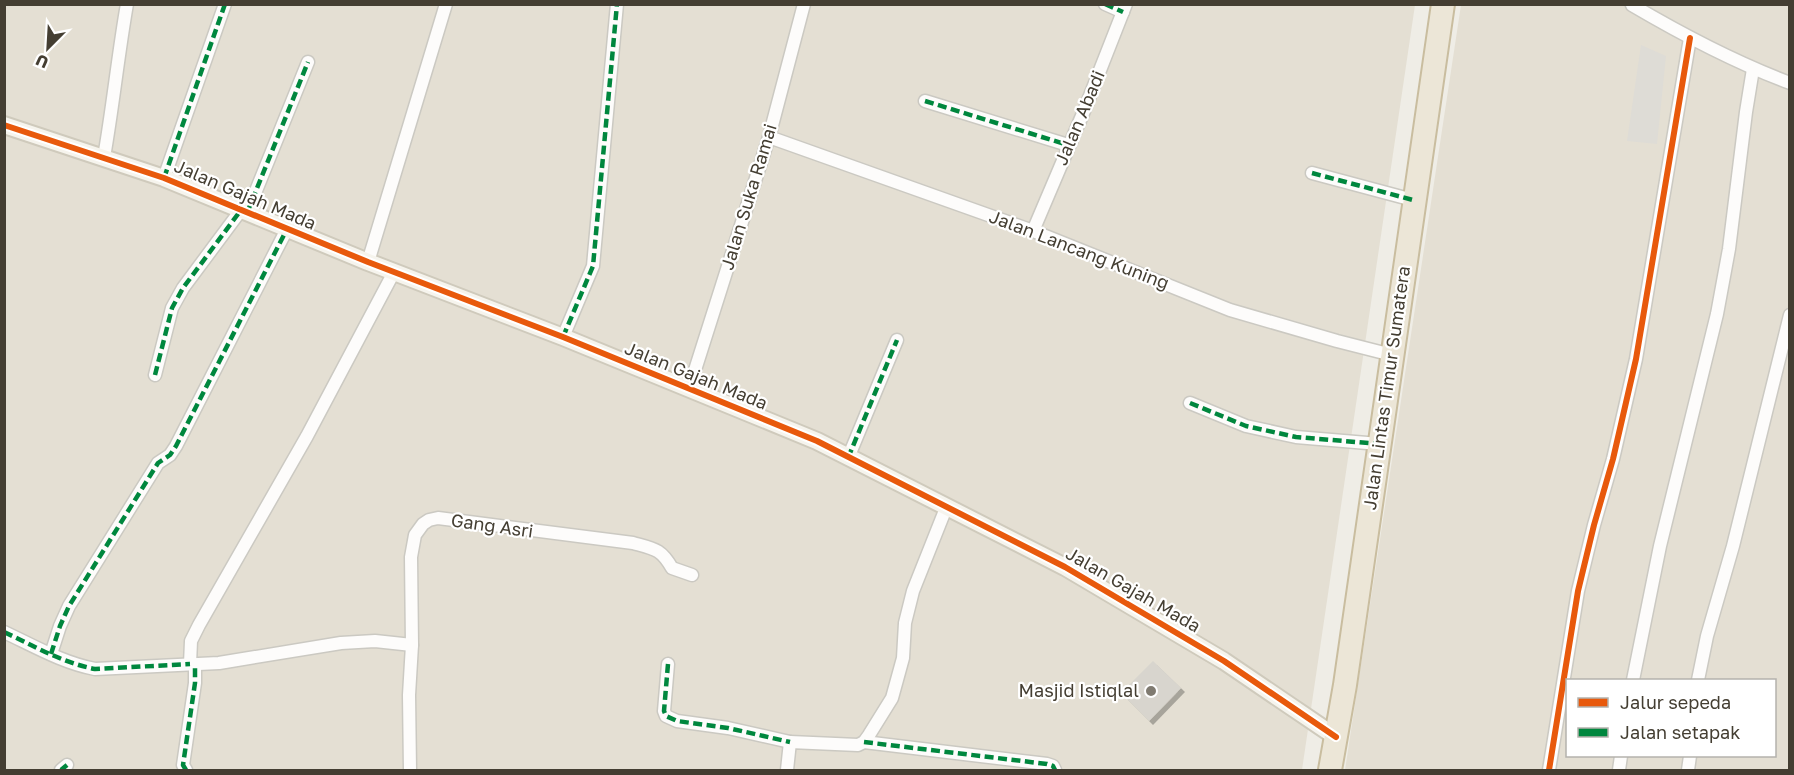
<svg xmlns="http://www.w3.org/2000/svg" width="1794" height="775" font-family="'Golos Text',sans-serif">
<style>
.residential{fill:#e4dfd3;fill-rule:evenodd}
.parking{fill:#dedcd6}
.building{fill:#d8d5ce;filter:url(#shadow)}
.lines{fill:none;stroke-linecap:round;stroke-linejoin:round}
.street-casing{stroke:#cbc9c2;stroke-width:15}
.secondary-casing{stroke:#cfcabc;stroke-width:20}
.highway-casing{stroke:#c9bd9f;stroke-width:26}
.street{stroke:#fdfcfb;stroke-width:12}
.secondary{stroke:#f6f4ed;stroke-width:16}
.highway{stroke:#ece6d7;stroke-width:22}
.quiet{stroke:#00873e;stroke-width:4.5;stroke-dasharray:9 4.5;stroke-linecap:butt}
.cycleway-casing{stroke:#fff;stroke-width:10}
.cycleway{stroke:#e8590c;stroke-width:6}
.poi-dot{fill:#807b71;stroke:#fff;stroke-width:2}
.labels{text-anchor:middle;stroke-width:4.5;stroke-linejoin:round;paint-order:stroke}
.street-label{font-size:18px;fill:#443e32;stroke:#fff}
.poi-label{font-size:18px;fill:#443e32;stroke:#fff;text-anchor:end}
</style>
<defs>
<filter id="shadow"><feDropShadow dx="4" dy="4" stdDeviation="0" flood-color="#0004"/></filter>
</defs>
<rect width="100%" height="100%" fill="#efede6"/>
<g class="residential">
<polygon points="5,5 1415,5 1302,770 5,770"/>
<path d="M1461,5H1789V770H1345ZM1568,680H1774V756H1568Z"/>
</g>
<polygon class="parking" points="1641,45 1666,56 1657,144 1627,141"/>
<polygon class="building" points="1153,661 1181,688 1149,721 1121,693"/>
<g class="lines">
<defs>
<g id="street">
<polyline points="1105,4 1123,12"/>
<path d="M1632,5C1683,35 1734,62 1790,83"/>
<polyline points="925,101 1068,145"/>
<polyline points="769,137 1033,231 1230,310 1337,341 1392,355"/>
<path d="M104,157C113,106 118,55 127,4"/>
<polyline points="1312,173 1413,200"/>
<polyline points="164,178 225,4"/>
<polyline points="247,213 308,62"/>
<polyline points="1033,231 1084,111 1126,4"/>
<polyline points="368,262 446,4"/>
<polyline points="563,337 593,266 617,4"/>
<polyline points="155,375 172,308 183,288 241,210"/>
<polyline points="689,389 769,137 804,4"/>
<polyline points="1190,403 1246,426 1296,437 1379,444"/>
<polyline points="848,458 897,340"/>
<path d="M4,632C34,646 63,663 95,669L219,663L341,643L375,641L412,645"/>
<polyline points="51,654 60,626 69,606 158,463 170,455 176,446 287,229"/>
<polyline points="190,664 191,641 199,625 307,436 394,272"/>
<polyline points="668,664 664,711 666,716 677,721 728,728 790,742"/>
<polyline points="1633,680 1660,546 1717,314 1729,249 1746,112 1753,69"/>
<polyline points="1698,680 1707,636 1733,546 1790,315"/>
<polyline points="864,742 1047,764 1053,766 1055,770"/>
<polyline points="61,770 67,765"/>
<polyline points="186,770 183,765 195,683 195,664"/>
<path d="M410,770L409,695L412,645L411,557L415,535L423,524L429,520L438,518L633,543C655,549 661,549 672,568L692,575"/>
<polyline points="787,770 790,742 858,745 864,742 869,735 892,698 903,658 905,623 913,591 946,508"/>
<polyline points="1549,770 1578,591 1594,525 1613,459 1636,359 1690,38"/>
<polyline points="1619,770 1621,756"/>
<polyline points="1688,770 1690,756"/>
</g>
<polyline id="secondary" points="4,125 164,178 368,262 563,337 817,441 1065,567 1224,661 1336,737"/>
<polyline id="highway" points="1330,770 1345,685 1443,4"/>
</defs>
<use href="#street" class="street-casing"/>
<use href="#secondary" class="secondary-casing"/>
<use href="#highway" class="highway-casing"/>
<use href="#street" class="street"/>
<use href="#secondary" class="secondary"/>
<use href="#highway" class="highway"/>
<g class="quiet">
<polyline points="1105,4 1123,12"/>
<polyline points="925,101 1068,145"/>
<polyline points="1312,173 1413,200"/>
<polyline points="164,178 225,4"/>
<polyline points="247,213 308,62"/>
<polyline points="563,337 593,266 617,4"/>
<polyline points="155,375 172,308 183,288 241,210"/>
<polyline points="1190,403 1246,426 1296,437 1379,444"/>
<polyline points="848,458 897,340"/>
<path d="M4,632C34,646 63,663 95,669L190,664"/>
<polyline points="51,654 60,626 69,606 158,463 170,455 176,446 287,229"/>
<polyline points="668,664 664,711 666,716 677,721 728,728 790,742"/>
<polyline points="864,742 1047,764 1053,766 1055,770"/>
<polyline points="61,770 67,765"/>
<polyline points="186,770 183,765 195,683 195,664"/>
</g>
<defs>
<g id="cycleway">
<polyline points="4,125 164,178 368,262 563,337 817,441 1065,567 1224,661 1336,737"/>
<polyline points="1549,770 1578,591 1594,525 1613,459 1636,359 1690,38"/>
</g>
</defs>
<use href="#cycleway" class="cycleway-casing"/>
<use href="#cycleway" class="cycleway"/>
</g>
<circle class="poi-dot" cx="1151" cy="691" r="6"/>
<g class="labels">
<g class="street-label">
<text transform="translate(1080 118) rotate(-67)" y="6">Jalan Abadi</text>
<text transform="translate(245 195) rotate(23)" y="6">Jalan Gajah Mada</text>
<text transform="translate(749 197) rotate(-73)" y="6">Jalan Suka Ramai</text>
<text transform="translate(1079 250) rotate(21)" y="6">Jalan Lancang Kuning</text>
<text transform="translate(696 376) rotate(22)" y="6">Jalan Gajah Mada</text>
<text transform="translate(1387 388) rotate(-82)" y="6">Jalan Lintas Timur Sumatera</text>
<text transform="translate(492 526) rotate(8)" y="6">Gang Asri</text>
<text transform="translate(1133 590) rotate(30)" y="6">Jalan Gajah Mada</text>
</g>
<g class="poi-label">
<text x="1139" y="697">Masjid Istiqlal</text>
</g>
</g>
<rect width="1794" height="775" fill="none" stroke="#443e32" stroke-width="12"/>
<rect x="1566" y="679" width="210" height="78" fill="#ffffff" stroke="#b4b2ad" stroke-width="1.5"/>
<rect x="1578" y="698" width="30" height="9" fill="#e8590c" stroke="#b4b2ad" stroke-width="1.5"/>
<text x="1620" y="709" font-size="18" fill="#443e32">Jalur sepeda</text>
<rect x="1578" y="728" width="30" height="9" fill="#00873e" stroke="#b4b2ad" stroke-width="1.5"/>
<text x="1620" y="739" font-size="18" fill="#443e32">Jalan setapak</text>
<g transform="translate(48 48) rotate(204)" stroke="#ffffff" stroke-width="4.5" paint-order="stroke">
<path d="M0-4.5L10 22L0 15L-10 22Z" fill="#443e32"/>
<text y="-9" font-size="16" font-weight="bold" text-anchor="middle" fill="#443e32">U</text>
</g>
</svg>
